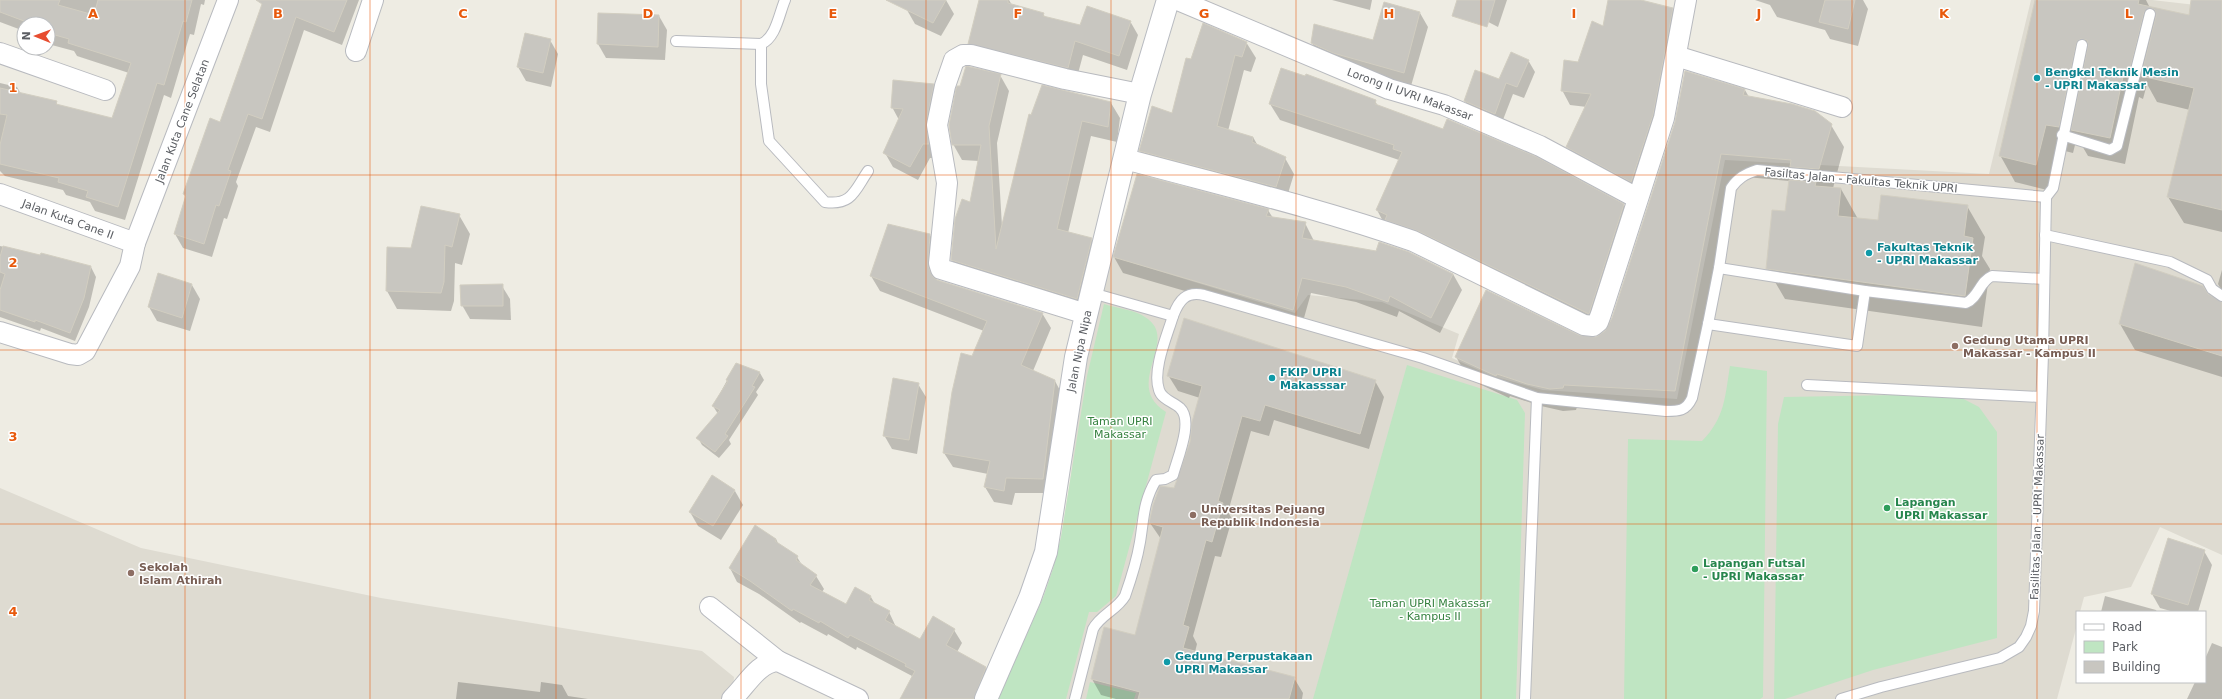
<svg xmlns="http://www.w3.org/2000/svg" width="2222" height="699" font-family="'DejaVu Sans',sans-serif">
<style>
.education{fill:#dedbd1}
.green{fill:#bfe5c2}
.shadow{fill:#0003}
.building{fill:#c8c6c0;stroke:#d2cec1}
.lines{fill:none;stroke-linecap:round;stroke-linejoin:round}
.lane-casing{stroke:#b8babf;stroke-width:12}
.street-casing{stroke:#b8babf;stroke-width:22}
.secondary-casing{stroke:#b8bbc1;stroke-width:24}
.lane{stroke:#fff;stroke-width:10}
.street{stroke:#fff;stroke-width:20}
.secondary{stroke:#fff;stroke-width:22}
.grid{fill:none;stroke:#e8590c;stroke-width:1;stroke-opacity:0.55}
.culture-dot{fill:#0f9aa8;stroke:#fff;stroke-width:1.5}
.education-dot{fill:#8d6e63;stroke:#fff;stroke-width:1.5}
.leisure-dot{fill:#2e9e5b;stroke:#fff;stroke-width:1.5}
.labels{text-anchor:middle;stroke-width:3;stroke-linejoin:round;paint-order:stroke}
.culture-label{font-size:11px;font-weight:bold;fill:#0d838f;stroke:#fff;text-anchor:start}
.street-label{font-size:11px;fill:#5b5e63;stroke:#fff}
.education-label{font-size:11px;font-weight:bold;fill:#785e54;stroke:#fff;text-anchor:start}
.park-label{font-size:11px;fill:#35813f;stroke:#fff}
.leisure-label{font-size:11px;font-weight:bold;fill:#27864d;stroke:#fff;text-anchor:start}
.grid-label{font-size:13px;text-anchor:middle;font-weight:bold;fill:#e8590c;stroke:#fff;stroke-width:3;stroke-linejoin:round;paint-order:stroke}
</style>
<rect width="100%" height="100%" fill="#eeece3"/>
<g class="education">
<polygon points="2031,0 2152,0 2222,8 2222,555 2160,527 2131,587 2084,597 2080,612 2077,612 2077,625 2057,699 998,699 1043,598 1053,569 1061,537 1070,482 1082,378 1110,256 1295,313 1308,295 1382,302 1459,334 1452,358 1492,376 1543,390 1677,399 1725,160 1989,174"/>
<polygon points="0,488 141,548 381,598 702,651 734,677 732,699 0,699"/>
</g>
<g class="green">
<path d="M1104,304C1116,308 1135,310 1145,317C1182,340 1121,384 1166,412L1116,596L1097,612H1089L1066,699H998L1043,598L1053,569L1061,537L1087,376Z"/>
<polygon points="1407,365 1517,400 1525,413 1516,699 1313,699"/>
<path d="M1730,366L1767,371L1763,697L1760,699H1624L1628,439L1702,441C1725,418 1725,396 1730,366Z"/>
<polygon points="1954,394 1979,407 1997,432 1997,638 1873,670 1785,699 1774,699 1778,424 1784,397"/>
<polygon points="1090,682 1136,693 1134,699 1086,699"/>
</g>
<g class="shadow">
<polygon points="0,0 205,0 204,5 201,4 194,35 190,34 171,98 164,95 125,220 95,211 90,202 66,195 63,190 5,176 0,171 0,83 17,87 21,94 56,102 58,106 113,119 129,73 77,56 74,51 48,44 48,24 24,24 24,31 0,22"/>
<polygon points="265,0 359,0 342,45 304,30 270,132 256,127 236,182 238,186 227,219 224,218 212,257 183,248 175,234 186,198 184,194 221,124"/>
<polygon points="912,0 946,0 954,14 941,36 915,24 907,10"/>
<polygon points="980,0 1009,0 1012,5 1043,14 1046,18 1081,26 1130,21 1138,35 1127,70 1083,55 1076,81 977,57 969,43"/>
<polygon points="1332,0 1372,0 1370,10"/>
<polygon points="1461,0 1507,0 1498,27 1467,11"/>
<polygon points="1609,0 1637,0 1672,9 1680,24 1639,195 1576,161 1568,147 1587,107 1570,105 1562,90 1604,27"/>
<polygon points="1755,0 1863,0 1868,9 1858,46 1830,39 1825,30 1777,17 1770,5"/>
<polygon points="2036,0 2146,0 2150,8 2190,16 2192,0 2222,0 2222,232 2184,223 2168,197 2190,110 2157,102 2147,84 2143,99 2139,97 2125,164 2088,156 2077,137 2073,153 2061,150 2051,191 2015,182 2000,155"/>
<polygon points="1420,13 1428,27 1411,86 1320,57 1312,43 1374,41"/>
<polygon points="599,14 659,16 667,30 665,60 606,58 598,44"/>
<polygon points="550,40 558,54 551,87 526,81 518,67"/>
<polygon points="1246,42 1256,58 1251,72 1244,70 1228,131 1253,137 1258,146 1285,158 1294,174 1285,203 1149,167 1140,151 1173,114 1191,60"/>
<polygon points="1528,60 1535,72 1524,98 1513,94 1501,125 1472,113 1465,101 1500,81"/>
<polygon points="1000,75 1009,91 997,143 1002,226 1029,115 1111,103 1120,118 1117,142 1091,136 1068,233 1091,239 1100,254 1086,314 961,276 952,260 971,203 979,161 962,160 953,144"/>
<polygon points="933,85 941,98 936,158 930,158 918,180 893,167 885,153 899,120 892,107"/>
<polygon points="1745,90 1749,97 1831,125 1844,147 1833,188 1841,189 1858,219 1879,221 1967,206 1985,237 1982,256 1990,269 1982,327 1785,299 1767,268 1786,212 1790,181 1734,176 1688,413 1577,407 1576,410 1563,411 1541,406 1510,396 1509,398 1469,379 1456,357 1579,336 1596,338 1606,331"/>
<polygon points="1375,101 1378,106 1624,205 1633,221 1598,330 1386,227 1377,210 1399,160 1280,120 1270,104"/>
<polygon points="1268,210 1273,218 1305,223 1314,241 1453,274 1462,290 1440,333 1399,311 1397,317 1356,302 1311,293 1302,325 1123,273 1114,257"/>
<polygon points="459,215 470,234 462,265 455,263 454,301 451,311 397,309 387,291"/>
<polygon points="930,235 938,250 936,280 1042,313 1051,328 1033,371 1055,381 1063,396 1051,493 1015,493 1012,505 994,502 985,487 988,474 953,467 944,453 973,357 984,331 880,291 871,276"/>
<polygon points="0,246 91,267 96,277 89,307 75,341 41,328 40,331 0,317"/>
<polygon points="2222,270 2222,291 2218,284"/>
<polygon points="192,285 200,299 190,331 157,321 149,307"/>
<polygon points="502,286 510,299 511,320 470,319 462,305"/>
<polygon points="2208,295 2222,303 2222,377 2135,350 2120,324"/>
<polygon points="736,364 760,373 764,380 756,392 758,395 729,440 731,444 719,458 702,445 698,438 718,414 713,406"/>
<polygon points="1168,375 1375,381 1384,397 1369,449 1274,420 1269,436 1251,431 1228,512 1232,519 1221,557 1215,556 1193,636 1197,644 1195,652 1294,678 1303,693 1302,699 1116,699 1101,695 1092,679 1105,629 1135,637 1161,539 1150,523 1175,489 1191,442 1200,398 1178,391"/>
<polygon points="918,384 926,397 917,454 892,449 884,435"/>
<polygon points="735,491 743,505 721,540 698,526 690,512"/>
<polygon points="756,527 776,539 779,545 797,557 802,565 816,576 824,589 822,592 846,606 856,588 871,597 875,604 889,612 896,627 921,640 954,630 962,643 957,652 986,668 993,681 985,699 901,699 912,676 857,647 856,650 828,634 827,636 801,622 800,623 759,594 737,582 730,568"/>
<polygon points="2204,551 2212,565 2198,612 2174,612 2160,608 2152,594"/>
<polygon points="2105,596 2156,610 2157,612 2101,612"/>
<polygon points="2212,643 2222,647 2222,699 2187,699 2195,682 2205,682 2205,659"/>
<polygon points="458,682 540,692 541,682 562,685 568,696 588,699 456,699"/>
</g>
<g class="building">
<polygon points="0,0 60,0 58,5 94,15 98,0 192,0 186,22 183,21 164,85 157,83 118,207 86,197 88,191 58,182 59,178 0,164 0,145 7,115 0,114 0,88 57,101 56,104 112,118 131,63 68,43 69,39 48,33 48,24 32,24 0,12"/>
<polygon points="256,0 347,0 334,32 296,17 262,119 248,114 228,170 231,171 219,206 216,205 204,244 174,234 186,195 183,194 210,118 220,122 262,4"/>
<polygon points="886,0 946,0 933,23"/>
<polygon points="979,0 1008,0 1008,3 1044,13 1043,16 1080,25 1087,6 1131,21 1119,56 1075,41 1068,68 968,44"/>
<polygon points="1457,0 1495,0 1487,27 1452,16"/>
<polygon points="1608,0 1641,0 1673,8 1653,115 1631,182 1566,147 1591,94 1561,91 1564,60 1578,62 1592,21 1603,26"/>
<polygon points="1825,0 1855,0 1848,29 1819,22"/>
<polygon points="2035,0 2139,0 2138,4 2189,15 2191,0 2222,0 2222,210 2167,197 2194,88 2141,76 2156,16 2155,10 2151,8 2144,12 2129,73 2124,72 2110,138 2071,130 2088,46 2087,40 2080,39 2076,44 2059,127 2046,125 2036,165 1999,156"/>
<polygon points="1384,2 1420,12 1404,73 1333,53 1311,43 1314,24 1373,40"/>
<polygon points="598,13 659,15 658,47 597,44"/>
<polygon points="1203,23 1247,42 1242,57 1235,55 1217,126 1253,137 1252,142 1286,157 1276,187 1139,151 1152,106 1172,113 1186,58 1191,59"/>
<polygon points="525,33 551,39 543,73 517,67"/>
<polygon points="1511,52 1529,60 1517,87 1506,83 1495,114 1464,101 1475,70 1499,79"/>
<polygon points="966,66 1001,74 989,126 996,249 1029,114 1031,115 1042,85 1111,102 1108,127 1082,121 1057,229 1092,238 1077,299 951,260 955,219 962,199 970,202 981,145 952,145 949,125 956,89 957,86 960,86"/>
<polygon points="1281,68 1305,76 1306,74 1376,100 1375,104 1443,129 1447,119 1535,156 1624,204 1589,314 1418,231 1385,220 1387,215 1376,210 1402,152 1393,149 1394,145 1269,104"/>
<polygon points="1685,71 1745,89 1743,95 1792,104 1815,111 1832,124 1819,169 1790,167 1791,160 1721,154 1675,391 1564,385 1563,388 1550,389 1527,384 1497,374 1496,376 1455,357 1486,290 1579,335 1596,337 1605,331 1612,318 1675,122"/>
<polygon points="893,80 934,84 926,123 929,144 923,144 910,167 883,153 903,109 891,108"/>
<polygon points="1137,174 1269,209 1266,216 1306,222 1302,238 1376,251 1379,242 1409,252 1453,274 1431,318 1390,296 1388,302 1346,287 1302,278 1293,310 1113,257"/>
<polygon points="1789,180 1816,182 1815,186 1841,188 1838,216 1878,220 1881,195 1968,205 1964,236 1973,238 1965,296 1766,269 1772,210 1785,211"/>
<polygon points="421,206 460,214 452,247 445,245 444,282 441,293 386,291 387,247 411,248"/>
<polygon points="888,224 930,234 928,266 933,277 937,280 1043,313 1021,365 1055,380 1043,479 1006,478 1004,491 984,487 990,461 943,453 952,392 961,353 972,356 987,321 870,276"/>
<polygon points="3,246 40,255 41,253 91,266 84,298 70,333 35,320 35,322 0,310 0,290 5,274 0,272 0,257"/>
<polygon points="2135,263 2203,286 2208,294 2222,302 2222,356 2119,324"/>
<polygon points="158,273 192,284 182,318 148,307"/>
<polygon points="503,284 503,306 461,306 460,285"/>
<polygon points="1184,318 1376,380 1360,434 1265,405 1260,421 1242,416 1218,501 1223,503 1212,542 1206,540 1183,625 1189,627 1183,648 1295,677 1289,699 1138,699 1140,692 1091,679 1104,627 1135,635 1163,527 1149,523 1153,505 1160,486 1174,488 1190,442 1192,422 1202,386 1167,376"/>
<polygon points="736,363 760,372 752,386 755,387 725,434 728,436 715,452 696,438 720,410 712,406 728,381 726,380"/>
<polygon points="893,378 919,383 909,440 883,436"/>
<polygon points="712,475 735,490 713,526 689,512"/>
<polygon points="755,525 776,539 775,541 798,556 796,560 817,575 810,585 846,604 855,587 871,596 869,600 890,611 885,620 920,639 933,616 955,629 946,645 986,667 974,699 900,699 915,671 905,666 906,664 850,635 848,638 820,621 819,623 793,609 792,611 750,581 729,568"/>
<polygon points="2168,538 2205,550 2188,605 2151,594"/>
</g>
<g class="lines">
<defs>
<g id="lane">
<path d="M676,41L761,44C776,38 779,14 785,0"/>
<path d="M761,44V84L769,141L825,202C852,206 855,190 868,171"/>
<polyline points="2062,135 2110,150 2117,146 2150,14"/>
<polyline points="2045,235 2170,262 2207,280 2212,289 2222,296"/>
<path d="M1865,291L1966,303C1978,298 1980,281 1992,276L2044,279"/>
<path d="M1092,293L1173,316C1179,300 1186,291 1204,295L1423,358L1537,398L1666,411C1679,411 1686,411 1692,398L1708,324L1857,346L1865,291L1719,268"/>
<path d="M1708,324L1719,268L1731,188C1738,178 1745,174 1757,170L2046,197L2053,188L2082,45"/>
<polyline points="1807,385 2040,397"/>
<path d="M1075,699L1093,629C1100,615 1117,610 1125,596C1131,579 1137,560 1140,542C1144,518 1143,502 1156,480L1165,479L1173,475C1177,459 1194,421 1180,408C1174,402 1162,400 1159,390C1152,370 1167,336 1173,316"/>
<polyline points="1525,699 1537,398"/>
<polyline points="1841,699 1881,687 2000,658 2019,647 2026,637 2031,626 2034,611 2043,354 2046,197"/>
</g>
<g id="street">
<polyline points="1178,0 1389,89 1444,105 1540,146 1637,198"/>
<polyline points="356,51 373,0"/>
<polyline points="0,53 105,90"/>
<polyline points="1676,56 1842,107"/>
<path d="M1125,159C1221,185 1319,208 1413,241L1584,325L1593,326L1598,322L1601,314L1664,118L1686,0"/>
<polyline points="0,194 135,243"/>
<polyline points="1086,314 941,269 939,263 947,183 937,125 945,86 954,60 963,55 971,55 1065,79 1140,94"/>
<polyline points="0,332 70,354 78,355 85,351 130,266 135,243 228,0"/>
<polyline points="710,607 778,661"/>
<path d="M732,699C746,686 758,662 778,661L858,699"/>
</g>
<polyline id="secondary" points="986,699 1030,598 1046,552 1076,357 1140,94 1168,0"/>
</defs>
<use href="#lane" class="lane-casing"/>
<use href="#street" class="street-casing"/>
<use href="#secondary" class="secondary-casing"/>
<use href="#lane" class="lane"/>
<use href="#street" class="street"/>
<use href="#secondary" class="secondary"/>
</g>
<path class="grid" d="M185,0V699M370,0V699M556,0V699M741,0V699M926,0V699M1111,0V699M1296,0V699M1481,0V699M1666,0V699M1852,0V699M2037,0V699M0,175H2222M0,350H2222M0,524H2222"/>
<g class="culture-dot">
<circle cx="2037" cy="78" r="4"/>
<circle cx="1869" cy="253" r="4"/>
<circle cx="1272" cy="378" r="4"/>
<circle cx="1167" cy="662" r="4"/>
</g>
<g class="education-dot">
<circle cx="1955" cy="346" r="4"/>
<circle cx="1193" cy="515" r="4"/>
<circle cx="131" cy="573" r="4"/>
</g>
<g class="leisure-dot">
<circle cx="1887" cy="508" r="4"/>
<circle cx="1695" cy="569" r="4"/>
</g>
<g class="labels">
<g class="culture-label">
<text x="2045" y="76">Bengkel Teknik Mesin<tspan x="2045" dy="13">- UPRI Makassar</tspan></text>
<text x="1877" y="251">Fakultas Teknik<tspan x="1877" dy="13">- UPRI Makassar</tspan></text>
<text x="1280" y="376">FKIP UPRI<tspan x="1280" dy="13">Makasssar</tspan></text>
<text x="1175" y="660">Gedung Perpustakaan<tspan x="1175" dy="13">UPRI Makassar</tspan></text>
</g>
<g class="street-label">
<text transform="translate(1410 94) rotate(20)" y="4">Lorong II UVRI Makassar</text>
<text transform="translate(182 121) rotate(-69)" y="4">Jalan Kuta Cane Selatan</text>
<text transform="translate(1861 180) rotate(5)" y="4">Fasiltas Jalan - Fakultas Teknik UPRI</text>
<text transform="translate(68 219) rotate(20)" y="4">Jalan Kuta Cane II</text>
<text transform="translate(1079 351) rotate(-78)" y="4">Jalan Nipa Nipa</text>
<text transform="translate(2037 517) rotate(-88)" y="4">Fasilitas Jalan - UPRI Makassar</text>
</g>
<g class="education-label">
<text x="1963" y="344">Gedung Utama UPRI<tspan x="1963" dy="13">Makassar - Kampus II</tspan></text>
<text x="1201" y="513">Universitas Pejuang<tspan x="1201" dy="13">Republik Indonesia</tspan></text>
<text x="139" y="571">Sekolah<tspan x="139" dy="13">Islam Athirah</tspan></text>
</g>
<g class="park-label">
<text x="1120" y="425">Taman UPRI<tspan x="1120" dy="13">Makassar</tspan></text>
<text x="1430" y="607">Taman UPRI Makassar<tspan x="1430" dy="13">- Kampus II</tspan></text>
</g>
<g class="leisure-label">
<text x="1895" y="506">Lapangan<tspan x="1895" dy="13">UPRI Makassar</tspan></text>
<text x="1703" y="567">Lapangan Futsal<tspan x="1703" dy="13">- UPRI Makassar</tspan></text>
</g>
</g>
<g class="grid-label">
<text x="93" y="18">A</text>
<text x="278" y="18">B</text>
<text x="463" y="18">C</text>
<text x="648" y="18">D</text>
<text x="833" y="18">E</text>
<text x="1018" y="18">F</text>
<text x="1204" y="18">G</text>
<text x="1389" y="18">H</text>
<text x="1574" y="18">I</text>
<text x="1759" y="18">J</text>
<text x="1944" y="18">K</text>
<text x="2129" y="18">L</text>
<text x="13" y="92">1</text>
<text x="13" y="267">2</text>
<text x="13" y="441">3</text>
<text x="13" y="616">4</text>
</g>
<rect x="2076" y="611" width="130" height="72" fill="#ffffff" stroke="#bdbfc1"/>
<rect x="2084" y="624" width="20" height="6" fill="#ffffff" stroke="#bdbfc1"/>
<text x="2112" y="631" font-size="12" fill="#5b5e63">Road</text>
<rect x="2084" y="641" width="20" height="12" fill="#bfe5c2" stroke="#bdbfc1"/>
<text x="2112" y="651" font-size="12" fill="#5b5e63">Park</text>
<rect x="2084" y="661" width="20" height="12" fill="#c8c6c0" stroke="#bdbfc1"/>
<text x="2112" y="671" font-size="12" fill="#5b5e63">Building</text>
<g transform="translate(36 36) rotate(271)"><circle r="19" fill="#ffffff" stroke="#bdbfc1"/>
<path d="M0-3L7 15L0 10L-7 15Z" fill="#e74d30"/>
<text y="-6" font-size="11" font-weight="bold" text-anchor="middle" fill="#5b5e63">N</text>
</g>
</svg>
